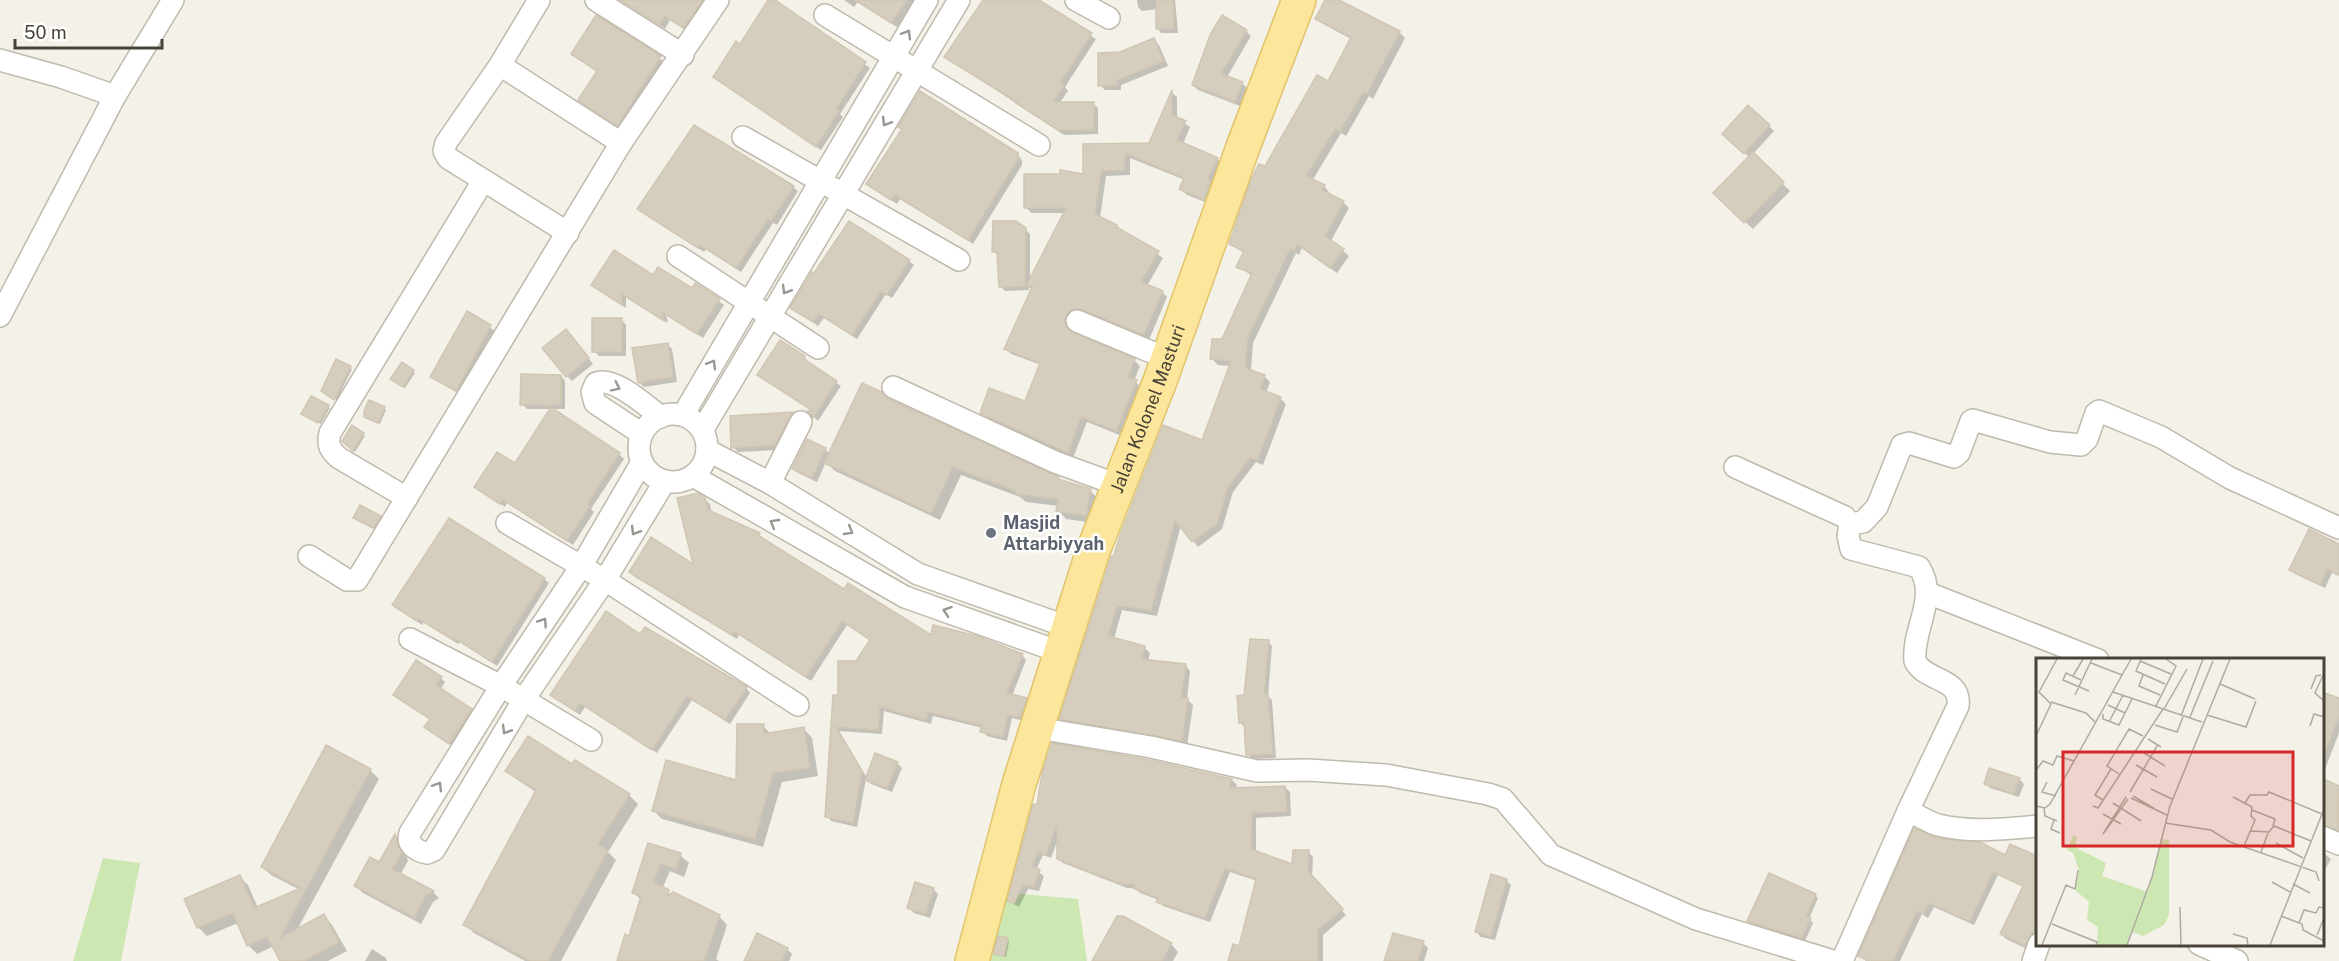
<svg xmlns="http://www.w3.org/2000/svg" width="2339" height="961" font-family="'Public Sans',sans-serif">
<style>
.green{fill:#cde7b3}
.shadow{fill:#0003}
.building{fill:#d5cebf;stroke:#d0c6b2;stroke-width:1.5}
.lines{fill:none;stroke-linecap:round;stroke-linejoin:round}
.minor-casing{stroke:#bfbaac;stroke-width:24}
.primary-casing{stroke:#e1c46b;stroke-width:36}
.minor{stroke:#fff;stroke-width:21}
.primary{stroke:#fbe69b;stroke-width:33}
.oneway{stroke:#9a9792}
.worship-dot{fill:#6b7280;stroke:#fff;stroke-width:2}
.labels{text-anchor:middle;stroke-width:5;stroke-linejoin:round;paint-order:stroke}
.street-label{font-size:18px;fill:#484238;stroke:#fff}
.worship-label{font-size:18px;font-weight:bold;fill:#5b616d;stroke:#fff;text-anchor:start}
.inset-road{fill:none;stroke:#afaba2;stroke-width:1.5}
.view{fill:#d62828;fill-opacity:0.15;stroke:#d62828;stroke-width:3}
.inset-edge{fill:none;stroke:#484238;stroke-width:3}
</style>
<rect width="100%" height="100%" fill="#f4f1e9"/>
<g class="green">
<polygon points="103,858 140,863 121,961 73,961"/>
<polygon points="999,892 1078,899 1087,961 983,961"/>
</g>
<g class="shadow">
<polygon points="619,0 710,0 689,32 670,20 665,29"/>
<polygon points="770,0 870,68 840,114 843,117 821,150 720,81"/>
<polygon points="844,0 914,0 897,27 858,2 854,7"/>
<polygon points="985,0 1036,0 1096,39 1065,87 1068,91 1059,104 1093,104 1098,108 1098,134 1064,135 946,57"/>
<polygon points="1137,0 1175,0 1178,33 1161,33 1158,29 1158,9 1142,11 1138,7"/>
<polygon points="1327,0 1335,0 1399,32 1405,38 1373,99 1369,96 1346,136 1341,133 1312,181 1324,186 1329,192 1328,195 1343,202 1349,208 1331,241 1349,256 1337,273 1302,248 1299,255 1296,253 1253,343 1251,371 1264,376 1270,382 1266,393 1280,398 1286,404 1263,465 1256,462 1233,492 1222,529 1198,547 1181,525 1157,616 1122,610 1114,639 1144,647 1150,653 1148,661 1185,665 1190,671 1187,699 1193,705 1187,746 1067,724 1061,718 1112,558 1203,442 1231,366 1218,365 1212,359 1223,341 1252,276 1238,266 1244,253 1230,244 1265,168 1329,83 1351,39 1323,24 1317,19"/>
<polygon points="597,17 666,63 624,130 580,100 598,72 573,54"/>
<polygon points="1246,31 1251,36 1227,77 1242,83 1247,88 1240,106 1198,90 1193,85"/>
<polygon points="1154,40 1159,45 1168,66 1121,85 1121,90 1105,90 1100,85 1121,54"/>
<polygon points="1172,93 1177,97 1177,119 1190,127 1183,144 1217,159 1222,164 1210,204 1187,195 1181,189 1185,180 1130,158 1130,175 1106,176 1100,218 1117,226 1163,258 1147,286 1162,292 1167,297 1149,340 1088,314 1075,316 1070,323 1071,334 1134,360 1140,366 1134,381 1141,387 1122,436 1087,422 1073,458 987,418 982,413 1026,402 1041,365 1011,354 1006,349 1033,290 1029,287 1029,290 1005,291 1000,286 998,256 994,251 1025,229 1030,234 1030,283 1065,213 1031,213 1026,207 1085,175 1085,146 1150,145"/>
<polygon points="1769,126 1774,131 1753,154 1790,191 1753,229 1715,193 1749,157 1724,134"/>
<polygon points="903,130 1017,154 1022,160 1022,165 973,244 900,199 897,204 868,184"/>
<polygon points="793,187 798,191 777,225 773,223 741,272 706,249 704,252 639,209"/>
<polygon points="909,261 914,265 892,298 886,294 857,339 824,318 818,326 792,308"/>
<polygon points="653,277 692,290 695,285 724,305 703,338 666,315 668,323 626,297 626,308 598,289"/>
<polygon points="468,313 495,331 461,395 432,377"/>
<polygon points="622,320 626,325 626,356 599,356 594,351"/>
<polygon points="570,336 593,364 572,381 567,376"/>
<polygon points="667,344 672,349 677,382 644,387 639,382"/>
<polygon points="804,357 809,362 808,364 841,386 818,421 814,417 815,413 759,375"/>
<polygon points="402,364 415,373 405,388 394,381"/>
<polygon points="350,368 352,369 337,400 325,392"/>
<polygon points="561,376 565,381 565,409 527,409 522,404"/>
<polygon points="887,400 1058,478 1062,482 1090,490 1098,499 1095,523 1066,519 1058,510 1058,506 1026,502 1020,497 961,475 940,520 835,471 826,462 817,482 798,473 793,468 825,449 830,454"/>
<polygon points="328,406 330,408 321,424 305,415"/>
<polygon points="384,408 386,410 380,424 365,416"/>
<polygon points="793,414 797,418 780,450 738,452 733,447 731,417"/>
<polygon points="352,427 365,436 355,452 344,442"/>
<polygon points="619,454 624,459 591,509 594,512 573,545 507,503 505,507 476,487 515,465"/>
<polygon points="704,499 710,504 712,514 759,535 845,591 931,637 1022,655 1026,660 1012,696 1026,699 1031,704 1025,721 1012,718 1007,741 987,736 982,731 983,728 933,716 931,724 884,711 882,734 839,731 867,778 897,763 902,768 892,792 871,784 866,779 857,827 831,821 827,816 834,696 839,697 871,641 847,625 811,681 739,635 737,639 635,577 631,572 695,567"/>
<polygon points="380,517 382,519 376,529 356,519"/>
<polygon points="2339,545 2339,576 2332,573 2325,588 2295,574 2291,569"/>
<polygon points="544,579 549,583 497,666 460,642 458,644 424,622 422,625 394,605"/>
<polygon points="641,636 746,688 750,693 730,724 692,700 657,753 585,707 580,715 552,694"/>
<polygon points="1268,641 1272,646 1268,696 1272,700 1276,758 1252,759 1247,754 1245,727 1240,723 1245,697"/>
<polygon points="441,678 445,682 440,690 476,714 454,747 426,727 431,720 395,695"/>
<polygon points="2322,693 2339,700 2339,733 2322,777"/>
<polygon points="763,726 771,734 804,729 812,738 818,776 782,782 763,847 662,819 653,810 737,782"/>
<polygon points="575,762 629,795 638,804 608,852 616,860 561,961 525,961 474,933 465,924 536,792 516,779 507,770 573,766"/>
<polygon points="370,770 379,779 297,930 324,916 332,925 347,951 328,961 282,961 274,946 257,954 248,945 238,923 207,936 198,927 240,877 248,885 258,908 300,890 271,875 262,867"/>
<polygon points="2019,779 2024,784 2019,797 1990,788 1986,783"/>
<polygon points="1232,780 1237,785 1235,789 1285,787 1290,792 1291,816 1256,818 1256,852 1294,866 1308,852 1313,857 1312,878 1346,915 1323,935 1323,961 1229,961 1240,947 1257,881 1230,872 1210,922 1163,906 1159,900 1140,893 1135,888 1127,888 1063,863 1058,858 1058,839 1051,858 1043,855 1036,870 1044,876 1039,891 1028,889 1019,907 1009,901 1034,806"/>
<polygon points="2322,780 2339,788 2339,833 2322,830"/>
<polygon points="396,836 402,843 408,861 400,875 433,892 439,898 433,902 421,924 363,893 356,886 379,864"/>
<polygon points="1935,839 2005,857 2037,858 2038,856 2038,937 2029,950 2006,939 2001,934 2024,887 1998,875 1974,925 1934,907 1928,918 1922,914 1900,961 1866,961 1860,956"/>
<polygon points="649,845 680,855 689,863 684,877 670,871 662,889 672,895 719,916 727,925 716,959 719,961 618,961 630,937 641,900 634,893"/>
<polygon points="2322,852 2331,859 2322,875"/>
<polygon points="1506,880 1511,885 1495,940 1481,937 1476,932"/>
<polygon points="933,889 938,894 930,918 914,913 909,908"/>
<polygon points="1815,895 1818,898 1809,919 1813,923 1805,941 1752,924 1748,921"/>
<polygon points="1119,916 1171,944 1178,952 1173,961 1094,961"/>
<polygon points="1007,940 1009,942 1006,957 997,955 995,953"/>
<polygon points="1423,943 1428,948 1424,961 1386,961"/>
<polygon points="372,949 386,958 387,961 365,961"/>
<polygon points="787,949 792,954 789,961 746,961"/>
</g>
<g class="building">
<polygon points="620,0 703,0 683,28 665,16 660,25"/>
<polygon points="768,0 775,0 866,62 836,109 839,111 816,147 713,77 736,41 740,44"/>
<polygon points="855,0 907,0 891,23"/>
<polygon points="983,0 1039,0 1092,33 1061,82 1064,85 1053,102 1094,102 1094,130 1058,130 1016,103 1017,102 944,57"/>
<polygon points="1156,0 1173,0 1174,29 1156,29"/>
<polygon points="1325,0 1339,0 1400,31 1367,94 1363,92 1340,131 1335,129 1306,176 1325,185 1322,190 1344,201 1325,236 1344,249 1330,268 1297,244 1294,250 1290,249 1248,337 1245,368 1265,375 1260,389 1281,397 1258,460 1250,458 1228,487 1217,524 1192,542 1175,520 1151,611 1117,605 1108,636 1145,646 1141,659 1186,664 1181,697 1188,698 1182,741 1059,719 1111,557 1114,555 1120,535 1163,425 1202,440 1231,361 1210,359 1212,339 1222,339 1252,273 1236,267 1244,251 1229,244 1250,182 1259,164 1265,166 1317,75 1328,81 1351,37 1315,19"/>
<polygon points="596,15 661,56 617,126 578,100 597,71 571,54"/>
<polygon points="1222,15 1247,30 1221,74 1243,82 1235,102 1192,85 1210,35"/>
<polygon points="1154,38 1164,61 1117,80 1117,85 1098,86 1098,53 1120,52"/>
<polygon points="1172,90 1172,115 1186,121 1177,140 1218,158 1208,179 1211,180 1204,200 1179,189 1184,178 1125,153 1125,170 1101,171 1095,214 1117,225 1116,227 1159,251 1141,282 1163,291 1144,335 1081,309 1070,311 1066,316 1065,323 1072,332 1135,359 1128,377 1137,380 1116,431 1081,417 1068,453 980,413 989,388 1025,401 1040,363 1004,349 1033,285 1026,286 1066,208 1024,208 1024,174 1060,174 1060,170 1083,174 1083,144 1149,143"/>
<polygon points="920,91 1018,153 1018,159 968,240 895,195 891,200 866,184 902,129 898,127"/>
<polygon points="1748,105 1770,125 1744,154 1722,134"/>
<polygon points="694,125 794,186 771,221 768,219 736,268 700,245 698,248 637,209"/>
<polygon points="1753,152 1784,182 1744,223 1713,193"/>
<polygon points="849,221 910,260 887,295 881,291 852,335 819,314 813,322 790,308 812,272 814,273"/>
<polygon points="993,221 1016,221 1026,228 1025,286 999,287 997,252 992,252"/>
<polygon points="614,250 653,275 658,267 692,288 695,283 720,299 697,334 662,312 664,321 622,294 622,305 591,285"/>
<polygon points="467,311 491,325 456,391 430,377"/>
<rect x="592" y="318" width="30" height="34"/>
<polygon points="566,329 589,358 566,377 542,348"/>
<polygon points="780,340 805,356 804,359 837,381 813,418 808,411 813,411 757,375"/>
<polygon points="668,343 673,377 638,383 632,348"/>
<polygon points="336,359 351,366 334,400 321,391"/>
<polygon points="402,362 414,370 403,387 390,379"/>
<polygon points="521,374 561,375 561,405 520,405"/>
<polygon points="862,383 882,392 888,399 1059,477 1058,479 1091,489 1086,516 1056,511 1058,499 1016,494 1016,491 953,467 931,513 824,463"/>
<polygon points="311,396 329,405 318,423 301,414"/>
<polygon points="369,400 385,407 378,423 364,417 364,411"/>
<polygon points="551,407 620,453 587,504 590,506 567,541 502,499 500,504 474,487 497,452 515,463"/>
<polygon points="793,412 775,445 731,448 730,416"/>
<polygon points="352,425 364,433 353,451 342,441"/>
<polygon points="807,439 826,448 812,478 792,469"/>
<polygon points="698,493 705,498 708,510 760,533 759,536 844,589 848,583 931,635 933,625 977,636 1023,654 1007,693 1027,698 1020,717 1008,715 1003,737 980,732 982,725 928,712 926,720 880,707 878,730 836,727 862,771 853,823 825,817 833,695 838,695 838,661 856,661 870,640 842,621 806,677 734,631 732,635 629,572 651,537 693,564 677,498"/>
<polygon points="360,505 381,516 373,528 353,518"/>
<polygon points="449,518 545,578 492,662 455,638 453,640 419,619 417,621 392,605"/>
<polygon points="2309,529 2339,544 2339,575 2327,569 2320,585 2289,570"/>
<polygon points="606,611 640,634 645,627 747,687 725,720 687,696 652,750 580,703 575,711 550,695"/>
<polygon points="1250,639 1269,640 1264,694 1268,694 1273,754 1246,755 1244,723 1239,723 1237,696 1244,695"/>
<polygon points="416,660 442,677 436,685 472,709 449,744 424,727 430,719 393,695"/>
<polygon points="2322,692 2339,698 2339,717 2323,757"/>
<polygon points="737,724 764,724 763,734 804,727 810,768 773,773 755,839 652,811 666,760 736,780"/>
<polygon points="528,736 572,764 575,760 630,794 598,844 608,850 548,961 531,961 463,925 536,790 505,771"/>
<polygon points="1052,743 1149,760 1232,779 1229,788 1285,786 1287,812 1252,813 1251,849 1292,864 1293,850 1309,850 1308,871 1343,909 1318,930 1318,961 1228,961 1233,944 1239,946 1256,879 1225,868 1205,918 1156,902 1158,898 1133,888 1135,884 1121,884 1057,859 1057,825 1046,855 1038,852 1032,865 1040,870 1034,887 1023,885 1014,903 1007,901 1033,804 1037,805 1042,773"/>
<polygon points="326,745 371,769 280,938 324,914 339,942 304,961 280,961 267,937 247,946 233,913 197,928 184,899 240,875 254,908 301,888 261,867"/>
<polygon points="875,753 898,762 887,788 865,780"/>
<polygon points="1989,768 2020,778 2014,794 1984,784"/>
<polygon points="2322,778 2339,786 2338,830 2322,825"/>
<polygon points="1914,828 1936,838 1980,842 2005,855 2010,844 2037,856 2037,855 2037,924 2025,946 2000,934 2023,886 1993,872 1970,922 1929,903 1923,914 1917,911 1893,961 1869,961 1858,956"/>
<polygon points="395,834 398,846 402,853 392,869 434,891 426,895 414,918 354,886 370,857 379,862"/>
<polygon points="648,843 681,853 676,869 661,864 653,882 669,890 667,897 673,892 720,915 704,961 617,961 625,934 629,936 641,896 632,893"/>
<polygon points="1769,873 1816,894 1806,916 1811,918 1802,938 1747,921"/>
<polygon points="1491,874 1507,879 1491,936 1475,932"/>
<polygon points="915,882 934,888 926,914 907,908"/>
<polygon points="1117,916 1123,916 1172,943 1162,961 1092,961"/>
<polygon points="757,933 788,948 782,961 744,961"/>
<polygon points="1393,933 1424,941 1418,961 1384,961"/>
<polygon points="998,936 1008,938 1004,956 993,954"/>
</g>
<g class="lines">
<defs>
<g id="minor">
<polyline points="539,0 500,65 446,143 444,151 448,158 568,233"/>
<polyline points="596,0 683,55"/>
<polyline points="1076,0 1109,18"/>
<polyline points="825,15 1039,145"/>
<polyline points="0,60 61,77 115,96"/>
<polyline points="500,65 621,143"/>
<polyline points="743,137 959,260"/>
<polyline points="678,256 818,348"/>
<polyline points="0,316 115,96 173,0"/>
<polyline points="1077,321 1168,359"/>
<polyline points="893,387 1055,462 1118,485"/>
<circle cx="673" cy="448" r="34"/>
<polyline points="683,415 927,0"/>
<polyline points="703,429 959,0"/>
<path d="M642,434L595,403L592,392L596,383C615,376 646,406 661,417"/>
<polyline points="707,450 770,483 918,574 1068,627"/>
<path d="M642,462L582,565L501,686L410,833C406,845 417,851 427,853L434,850L524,699L605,580L665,481"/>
<path d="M1735,467L1845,517L1850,524L1848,536L1851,549L1919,567C1939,598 1912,628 1915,661C1925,682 1962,677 1958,706L1908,811L1842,961"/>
<polyline points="693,476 905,597 1060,652"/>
<polyline points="770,483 801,422"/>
<path d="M407,498L339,458C330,450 327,445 330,433L483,181"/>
<polyline points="507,523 605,580 798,705"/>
<polyline points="1850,524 1863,522 1877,507 1902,445 1909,443 1954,457 1959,453 1971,421 1973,420 2050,442 2081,445 2087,439 2096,413 2099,411 2161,437 2230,478 2339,528"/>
<polyline points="309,556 347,580 357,580 621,143 718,0"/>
<polyline points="1928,593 2098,660"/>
<polyline points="410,639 501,686 591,740"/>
<polyline points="1037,728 1151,747 1257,771 1308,770 1386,775 1488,794 1503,799 1551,855 1567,862 1696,919 1833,961"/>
<path d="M1908,811C1918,815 1928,822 1938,825C1971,833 2005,829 2038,826"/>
<polyline points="2322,837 2339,844"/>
<polyline points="2199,944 2237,961"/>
<polyline points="2033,961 2039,944"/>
</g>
<g id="primary">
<path id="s1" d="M972,961L1019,784L1093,551L1160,381L1243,147L1299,0"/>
</g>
</defs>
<use href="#minor" class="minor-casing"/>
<use href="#primary" class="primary-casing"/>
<use href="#minor" class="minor"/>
<use href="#primary" class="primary"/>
</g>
<defs><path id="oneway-chevron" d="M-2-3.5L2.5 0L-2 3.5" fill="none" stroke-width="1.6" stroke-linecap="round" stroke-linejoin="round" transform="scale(1.5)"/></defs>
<g class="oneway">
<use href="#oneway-chevron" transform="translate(907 34) rotate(-59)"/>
<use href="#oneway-chevron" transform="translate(886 122) rotate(121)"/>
<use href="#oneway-chevron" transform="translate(786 290) rotate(121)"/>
<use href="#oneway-chevron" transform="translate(712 364) rotate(-59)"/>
<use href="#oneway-chevron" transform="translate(616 387) rotate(26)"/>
<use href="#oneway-chevron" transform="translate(774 523) rotate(-150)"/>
<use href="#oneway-chevron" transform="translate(635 531) rotate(121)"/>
<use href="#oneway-chevron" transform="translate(849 531) rotate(31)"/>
<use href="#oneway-chevron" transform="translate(947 611) rotate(-161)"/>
<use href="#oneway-chevron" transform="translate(543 622) rotate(-56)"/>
<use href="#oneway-chevron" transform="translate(506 730) rotate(121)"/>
<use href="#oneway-chevron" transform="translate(438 786) rotate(-59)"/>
</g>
<circle class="worship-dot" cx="991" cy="533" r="6"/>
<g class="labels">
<g class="street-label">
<text dy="6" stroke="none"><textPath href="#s1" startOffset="580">Jalan Kolonel Masturi</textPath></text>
</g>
<g class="worship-label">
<text x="1003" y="529">Masjid<tspan x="1003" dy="21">Attarbiyyah</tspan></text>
</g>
</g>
<g transform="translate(2036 658)">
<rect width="288" height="288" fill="#f4f1e9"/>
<path d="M37,178H41L39,189L70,205L66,218L112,234L125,181L133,182V257L128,267L107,278L96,274L90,287H61L62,269L51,262L53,244L39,232L43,212L37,195L31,192Z" fill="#cde7b3"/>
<path class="inset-road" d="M105,1L100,13L129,26M104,3L135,16M55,5L86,17M288,15L279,35L288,43M107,17L103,28L124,37M37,18L47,1M45,22L30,15L27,22L53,33M184,26L219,41M275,31L280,18L285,17M77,34L166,64M39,37L56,1M15,44L50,55L60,65M72,47L89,55M120,48L140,8L130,1M128,51L151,11M67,56V61L83,67L96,41M171,57L210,69L220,43M145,58L167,1M154,59L177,3M73,64L87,37M119,67L141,74L147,59M274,68L278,56L288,59M0,78L15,46L3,34L21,1M112,81L125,89L122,87M108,95L129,108M100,107L121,119M1,111L7,103L17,107L21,98L38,103M83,116L71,108L93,71L107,78M11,124L6,134L20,138M115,131L136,141M94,134L121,88M97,138L119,151M197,139L216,149L215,158L219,162L208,188M95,140L131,157M67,142L59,137L75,111M77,145L105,163M209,145L214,137H231L233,134L286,156M0,148L9,150L14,146L95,1M57,148L62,150L127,51M8,150L9,158L21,163M216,152L239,161L237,168M67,156L85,166M18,162L15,171L24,175M129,165L175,172L194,184L280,214L283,223M214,173L233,174L238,168L275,183M67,176L92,141M67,176L90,139M240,185L267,200M225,194L232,175M236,224L254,234M257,226L274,235M39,231L42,212M144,249L145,287M245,258L266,266L267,272L288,283M263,265L268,252L280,255L283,249L288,250M16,266L61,284L60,287M197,276L211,280L212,287M281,277L288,260M6,287L30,227L39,231M91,287L116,219L134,148L194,1M234,287L288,151"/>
<path class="view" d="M27,94H257V188H27Z"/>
<rect width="288" height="288" class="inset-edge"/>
</g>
<path d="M15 39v9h147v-9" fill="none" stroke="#484238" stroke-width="3"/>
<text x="24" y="39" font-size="18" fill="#484238" stroke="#ffffff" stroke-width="4.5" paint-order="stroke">50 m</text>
</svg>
